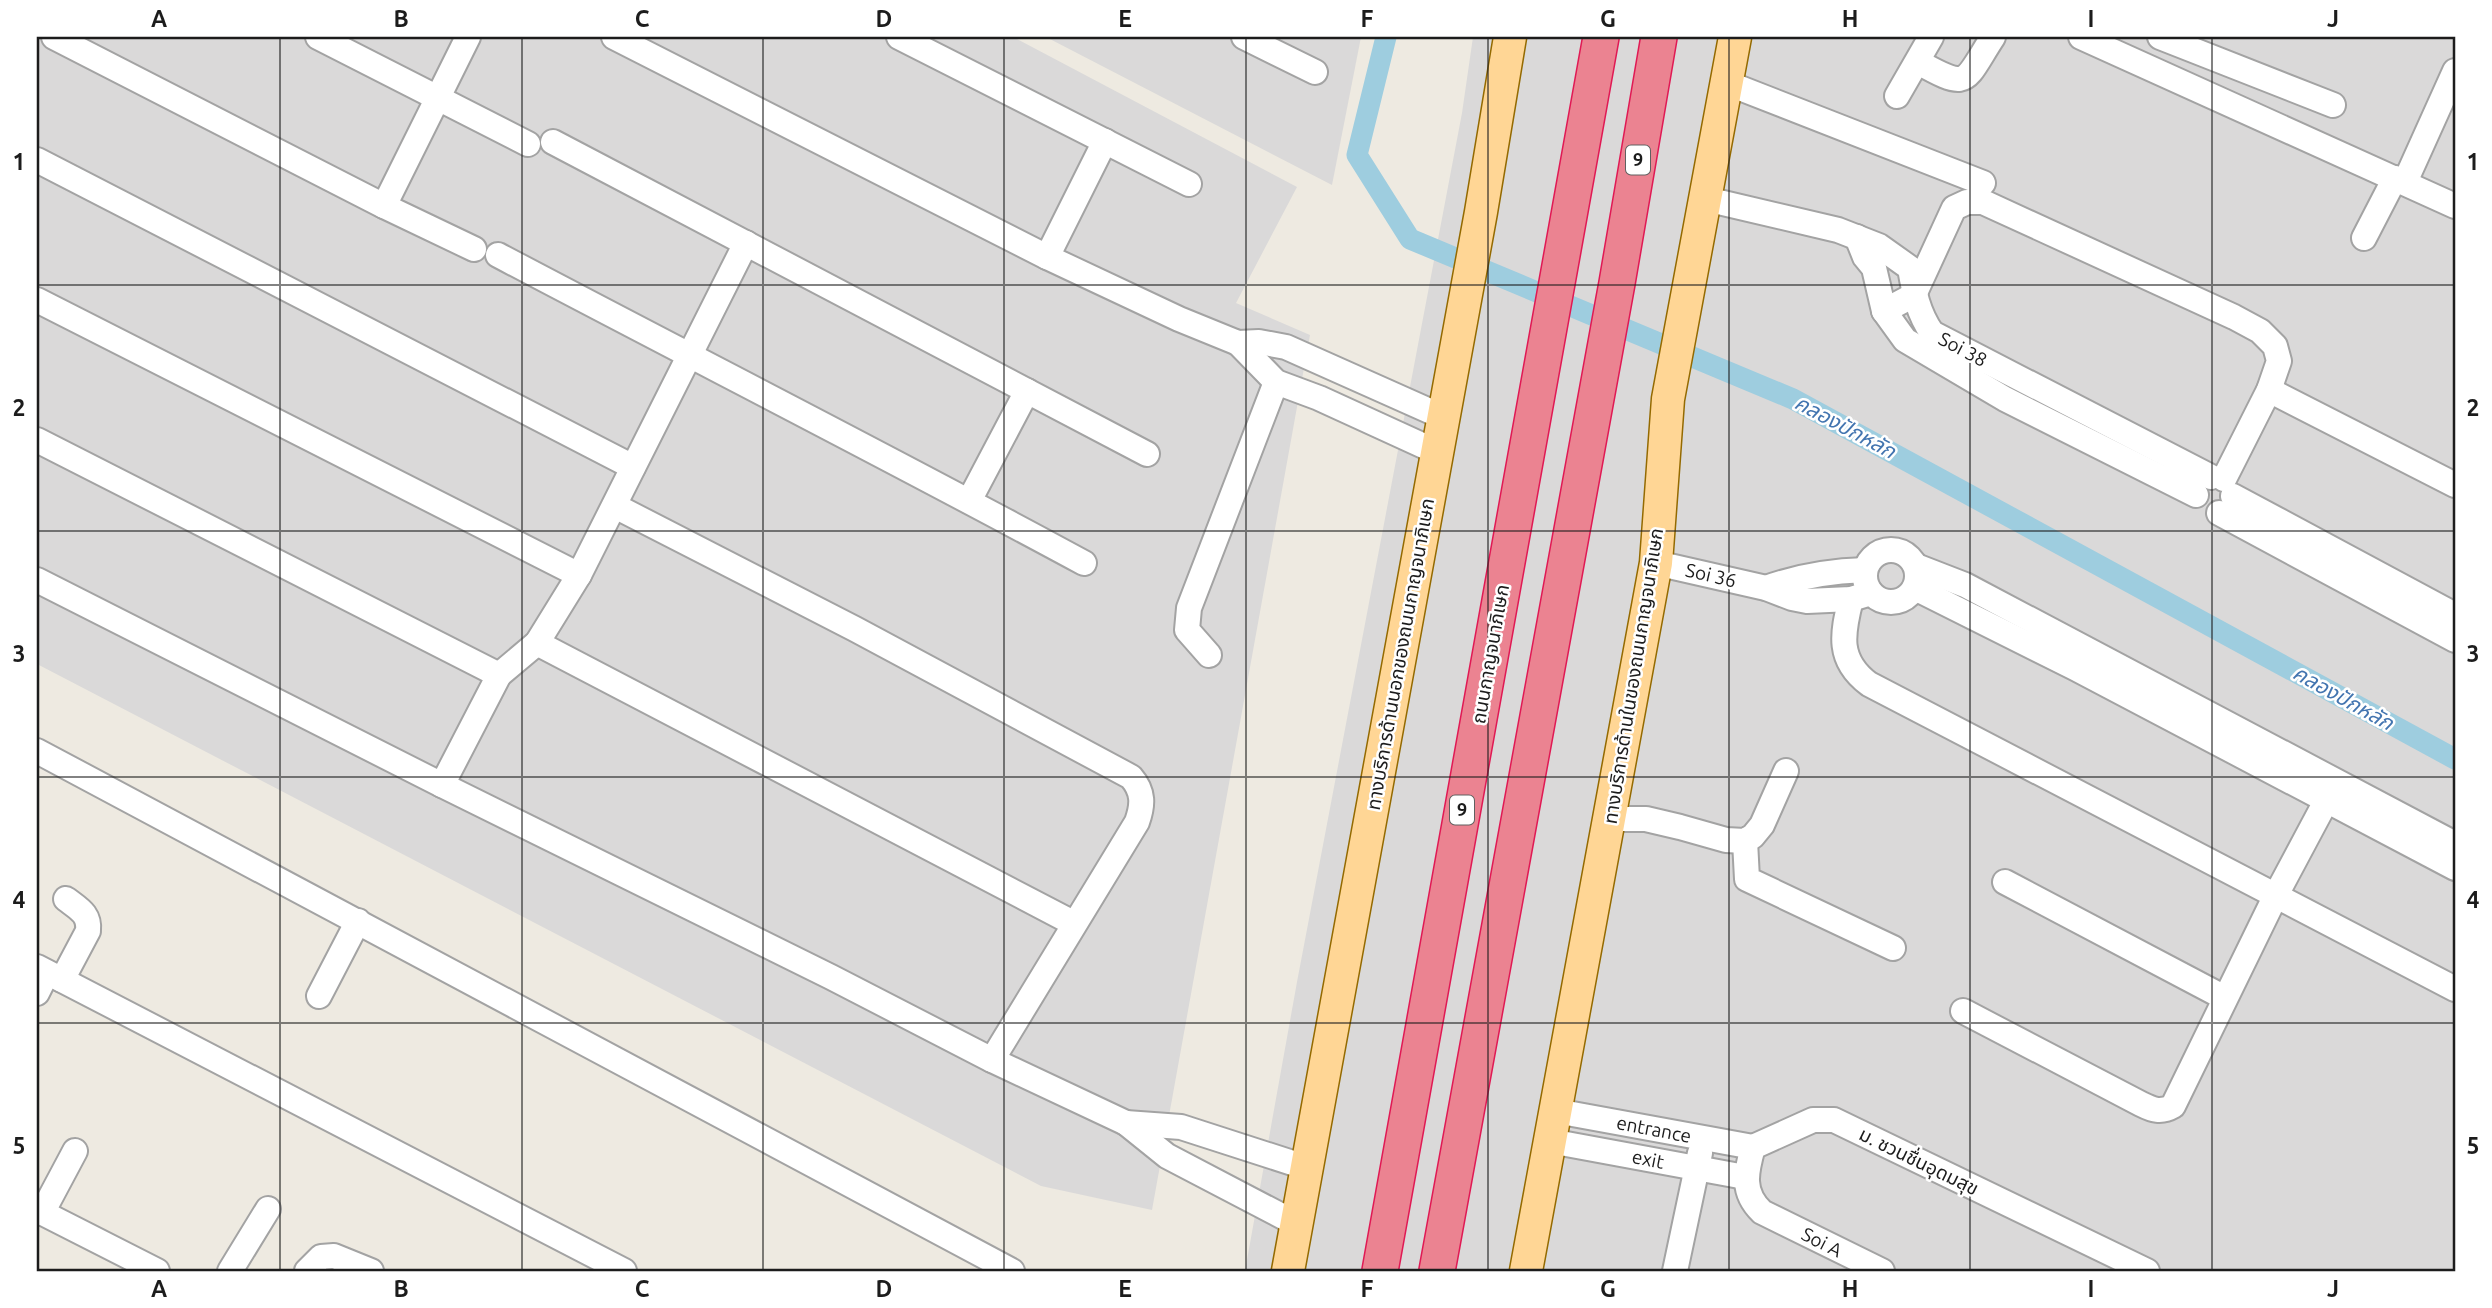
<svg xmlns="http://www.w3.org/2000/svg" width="2492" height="1308" font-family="Ubuntu,'Noto Sans Thai',sans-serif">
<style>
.residential{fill:#dad9d9}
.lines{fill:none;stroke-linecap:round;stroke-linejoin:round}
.canal{stroke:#9ecddf;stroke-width:21}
.minor-casing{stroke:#a3a3a3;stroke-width:28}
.major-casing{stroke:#946a00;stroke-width:35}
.highway-casing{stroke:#e01954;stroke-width:38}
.minor{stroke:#fff;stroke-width:24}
.major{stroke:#ffd695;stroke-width:32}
.highway{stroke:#eb8391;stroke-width:35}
.grid{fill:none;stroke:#1c1c1c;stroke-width:2;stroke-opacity:0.55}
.labels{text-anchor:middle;stroke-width:5;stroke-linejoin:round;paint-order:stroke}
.shield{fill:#fff;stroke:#606060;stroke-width:2}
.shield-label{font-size:18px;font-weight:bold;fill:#1c1c1c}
.street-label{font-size:19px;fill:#1c1c1c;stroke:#fff}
.water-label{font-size:21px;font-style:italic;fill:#4375b0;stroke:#fff}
.neatline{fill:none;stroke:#1c1c1c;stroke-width:2.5}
.grid-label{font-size:23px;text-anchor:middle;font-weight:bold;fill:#1c1c1c}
</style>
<rect width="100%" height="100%" fill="#eeeae1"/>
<g class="residential">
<polygon points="37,37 1013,37 1297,187 1236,303 1310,335 1152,1210 1041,1186 37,664"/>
<polygon points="1046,37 1361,37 1332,185"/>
<polygon points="1473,37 2455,37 2455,1271 1245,1271 1297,982 1462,113"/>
</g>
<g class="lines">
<polyline class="canal" points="1386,37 1357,155 1410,239 1793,399 2455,759"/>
<defs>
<g id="minor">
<polyline points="54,37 384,206 474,249"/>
<polyline points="318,37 528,144"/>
<polyline points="614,37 1047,257 1179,319 1238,343 1259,342 1286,347 1443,417"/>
<polyline points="899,37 1189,184"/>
<polyline points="1244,37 1315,72"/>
<polyline points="2081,37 2455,206"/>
<polyline points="2160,37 2333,105"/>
<path d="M1918,62C1970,91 1963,83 1993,37"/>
<polyline points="1727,83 1983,183"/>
<polyline points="1897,96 1931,37"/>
<polyline points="553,142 1147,454"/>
<polyline points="37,160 633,467"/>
<polyline points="2405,182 2455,71"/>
<path d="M1706,199L1838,230L1879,246L1910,268C1914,292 1918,313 1932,333L2211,477"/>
<polyline points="384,206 468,37"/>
<polyline points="1857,237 1865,257 1874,268 1884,311 1905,340 2005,399 2196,495"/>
<polyline points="2364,238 2395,178"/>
<path d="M498,255C693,358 890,458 1084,563"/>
<polyline points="1047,257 1105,141"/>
<polyline points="37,300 579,575"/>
<polyline points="1884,311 1914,295 1954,208 1967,202 1983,202 2234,317 2260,331 2275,346 2279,361 2269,390 2224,479"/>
<polyline points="1238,343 1276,382 1319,398 1437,452"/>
<polyline points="2269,390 2455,485"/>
<polyline points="37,440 499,675"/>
<polyline points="2233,496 2455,615"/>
<polyline points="969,501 1027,391"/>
<path d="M615,506L855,629L1131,777C1144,792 1143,805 1137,822L992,1060"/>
<polyline points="2219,513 2455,640"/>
<circle cx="1891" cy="576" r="26"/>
<polyline points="1656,563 1766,588 1792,598 1807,601 1851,599 1871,593"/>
<polyline points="1916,566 1965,585 2455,844"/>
<polyline points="37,580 442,785 831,977 992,1060 1126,1123 1167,1156 1297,1224"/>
<path d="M1766,588C1799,576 1831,571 1865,570"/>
<polyline points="1915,588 2075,668 2455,868"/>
<path d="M1851,599C1842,634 1837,660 1869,684L2455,989"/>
<polyline points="537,643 1073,923"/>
<polyline points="1209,655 1187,630 1189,608 1276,382"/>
<polyline points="37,751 1012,1271"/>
<polyline points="442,785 499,675 537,643 579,575 746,243"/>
<polyline points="1610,819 1646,819 1680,827 1726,840 1745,841 1753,836 1762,825 1786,771"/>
<polyline points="1745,841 1747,879 1893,948"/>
<polyline points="2005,882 2225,998"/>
<polyline points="37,967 624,1271"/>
<path d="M62,980L88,931C90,914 79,909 66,899"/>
<polyline points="37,993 47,973"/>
<polyline points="319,996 358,921"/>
<path d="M1963,1011L2141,1104C2153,1110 2161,1113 2173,1106L2276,895L2333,788"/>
<polyline points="1556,1111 1753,1147"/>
<polyline points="1126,1123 1181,1127 1308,1168"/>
<polyline points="1550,1141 1745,1177"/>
<polyline points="37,1210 157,1271"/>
<polyline points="42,1213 75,1151"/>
<polyline points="230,1271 268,1209"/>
<polyline points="307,1271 321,1257 334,1256 371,1271"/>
<polyline points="1675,1271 1700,1153"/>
<path d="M1882,1271L1762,1212C1741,1192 1746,1172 1753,1147L1813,1120H1834L2147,1271"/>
</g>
<g id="major">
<polyline points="1288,1271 1481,212 1510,37"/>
<polyline points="1526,1271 1656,563 1668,399 1735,37"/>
</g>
<g id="highway">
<polyline points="1380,1271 1601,37"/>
<polyline points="1437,1271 1617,283 1659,37"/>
</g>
</defs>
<use href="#minor" class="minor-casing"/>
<use href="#major" class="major-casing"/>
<use href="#highway" class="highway-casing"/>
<use href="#minor" class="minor"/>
<use href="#major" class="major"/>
<use href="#highway" class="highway"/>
</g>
<path class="grid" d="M280,37V1271M522,37V1271M763,37V1271M1004,37V1271M1246,37V1271M1488,37V1271M1729,37V1271M1970,37V1271M2212,37V1271M37,285H2455M37,531H2455M37,777H2455M37,1023H2455"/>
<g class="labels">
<g class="shield">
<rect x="1626" y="145.5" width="24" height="29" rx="5"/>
<rect x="1450" y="795.5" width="24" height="29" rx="5"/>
</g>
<g class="shield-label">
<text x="1638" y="166">9</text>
<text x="1462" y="816">9</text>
</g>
<g class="street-label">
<text transform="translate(1963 349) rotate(28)" y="7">Soi 38</text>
<text transform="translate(1711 575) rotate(13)" y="7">Soi 36</text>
<text transform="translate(1400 654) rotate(-80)" y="7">ทางบริการด้านนอกของถนนกาญจนาภิเษก</text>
<text transform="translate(1490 654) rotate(-80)" y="7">ถนนกาญจนาภิเษก</text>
<text transform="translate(1633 676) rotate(-81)" y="7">ทางบริการด้านในของถนนกาญจนาภิเษก</text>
<text transform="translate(1654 1129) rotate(11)" y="7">entrance</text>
<text transform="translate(1648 1159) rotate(11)" y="7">exit</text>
<text transform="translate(1919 1161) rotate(26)" y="7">ม. ชวนชื่นอุดมสุข</text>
<text transform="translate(1822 1242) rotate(27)" y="7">Soi A</text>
</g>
<g class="water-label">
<text transform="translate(1845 427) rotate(28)" y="7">คลองปักหลัก</text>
<text transform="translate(2343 698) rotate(29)" y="7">คลองปักหลัก</text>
</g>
</g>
<rect width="2492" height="1308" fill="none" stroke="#ffffff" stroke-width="77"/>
<rect x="38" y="38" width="2416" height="1232" class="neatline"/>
<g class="grid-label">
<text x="159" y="27">A</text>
<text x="401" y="27">B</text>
<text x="642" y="27">C</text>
<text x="884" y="27">D</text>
<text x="1125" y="27">E</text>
<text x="1367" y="27">F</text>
<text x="1608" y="27">G</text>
<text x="1850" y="27">H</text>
<text x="2091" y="27">I</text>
<text x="2333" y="27">J</text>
<text x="19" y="170">1</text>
<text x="2473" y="170">1</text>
<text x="19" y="416">2</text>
<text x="2473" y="416">2</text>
<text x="19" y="662">3</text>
<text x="2473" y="662">3</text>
<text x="19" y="908">4</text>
<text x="2473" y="908">4</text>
<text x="19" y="1154">5</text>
<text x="2473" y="1154">5</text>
<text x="159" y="1297">A</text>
<text x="401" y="1297">B</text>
<text x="642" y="1297">C</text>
<text x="884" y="1297">D</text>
<text x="1125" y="1297">E</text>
<text x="1367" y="1297">F</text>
<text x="1608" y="1297">G</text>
<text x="1850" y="1297">H</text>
<text x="2091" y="1297">I</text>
<text x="2333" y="1297">J</text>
</g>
</svg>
